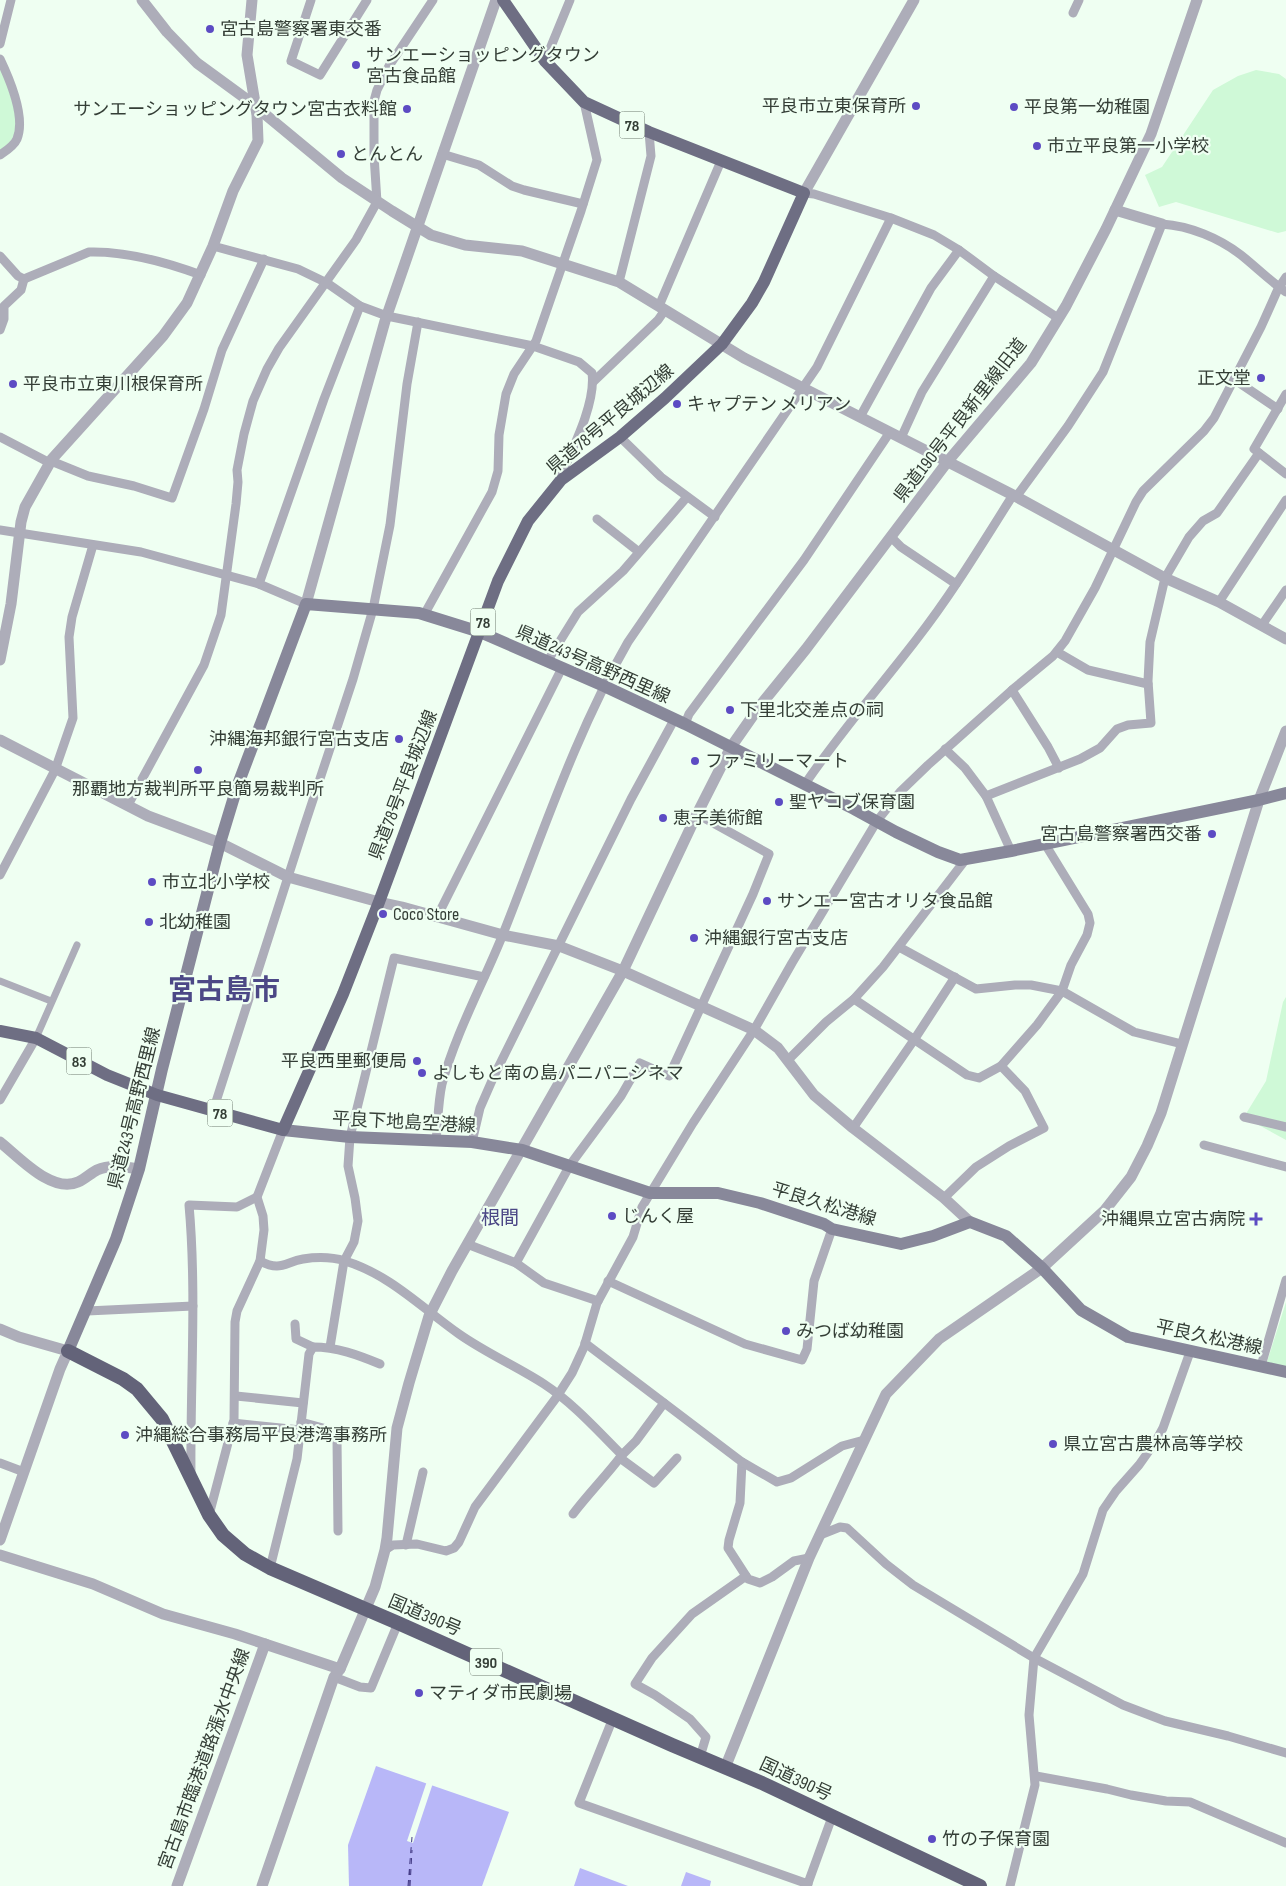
<svg xmlns="http://www.w3.org/2000/svg" width="1286" height="1886" font-family="'Sofia Sans Condensed','Noto Sans JP',sans-serif">
<style>
.green{fill:#cff9d7}
.water{fill:#b8b7f8}
.pier{fill:#effff2}
.lines{fill:none;stroke-linecap:round;stroke-linejoin:round}
.ferry{stroke:#403782;stroke-width:1;stroke-dasharray:6 5;stroke-linecap:butt}
.pedestrian{stroke:#adadb9;stroke-width:7}
.minor{stroke:#adadb9;stroke-width:9}
.tertiary{stroke:#adadb9;stroke-width:11}
.secondary{stroke:#88889a;stroke-width:12}
.primary{stroke:#6e6e83;stroke-width:12}
.trunk{stroke:#636379;stroke-width:14}
.poi-dot{fill:#5c4bc3;stroke:#effff2;stroke-width:2}
.labels{text-anchor:middle;stroke-width:4.5;stroke-linejoin:round;paint-order:stroke}
.shield{fill:#effff2;stroke:#6c786e;stroke-width:1}
.shield-label{font-size:16px;font-weight:bold;fill:#343e36}
.poi-label{font-size:18px;fill:#343e36;stroke:#effff2;text-anchor:start}
.street-label{font-size:18px;fill:#343e36;stroke:#effff2}
.neighbourhood-label{font-size:19px;fill:#4c4886;stroke:#effff2}
.town-label{font-size:28px;font-weight:bold;fill:#4c4886;stroke:#effff2}
</style>
<rect width="100%" height="100%" fill="#effff2"/>
<g class="green">
<polygon points="0,62 20,127 0,157"/>
<polygon points="1256,70 1279,74 1286,79 1286,231 1278,233 1176,202 1159,207 1145,175 1162,167 1213,90 1238,76"/>
<polygon points="1286,997 1286,1140 1244,1117 1266,1081 1283,1002"/>
<polygon points="1286,1302 1286,1368 1267,1362"/>
</g>
<g class="water">
<polygon points="376,1766 509,1812 482,1886 349,1886 348,1845"/>
<polygon points="580,1868 628,1886 574,1886"/>
<polygon points="686,1872 711,1881 710,1886 681,1886"/>
</g>
<polygon class="pier" points="427,1781 433,1783 413,1843 407,1841"/>
<g class="lines">
<g class="ferry">
<polyline points="408,1886 412,1837"/>
<polyline points="409,1886 410,1865"/>
<polyline points="410,1886 412,1850"/>
</g>
<g class="pedestrian">
<polyline points="0,981 51,1001"/>
<polyline points="36,1038 77,945"/>
</g>
<g class="minor">
<polyline points="311,0 291,61 320,75 367,0"/>
<polyline points="1073,13 1079,0"/>
<polyline points="0,44 11,0"/>
<path d="M0,59C10,80 26,117 17,139C14,146 6,151 0,155"/>
<polyline points="545,61 570,0"/>
<polyline points="442,154 479,165 512,186 524,190 583,204"/>
<polyline points="804,193 814,194 891,218 934,235 959,250 994,276 1058,318"/>
<path d="M213,246L298,269L327,283L360,306L387,316L533,346L579,362L592,373C596,402 574,446 562,473L561,480"/>
<polyline points="0,256 18,276 24,279"/>
<path d="M24,279L89,252C127,251 166,262 201,275"/>
<polyline points="619,282 651,156 649,132"/>
<polyline points="659,306 721,161"/>
<polyline points="0,330 4,319 4,306 21,290 24,279"/>
<polyline points="1235,380 1278,409"/>
<polyline points="593,382 658,320 665,310"/>
<polyline points="1286,394 1254,449 1286,474"/>
<polyline points="860,417 931,288 959,250"/>
<polyline points="0,437 50,463"/>
<polyline points="620,437 661,477 715,517"/>
<polyline points="901,438 922,392 994,276"/>
<polyline points="51,461 88,476 134,486 172,498 204,409 222,350 264,259"/>
<path d="M1016,497L1068,426L1103,372L1162,224C1190,226 1219,238 1241,255C1256,267 1270,281 1286,292"/>
<polyline points="597,519 639,552"/>
<polyline points="0,530 141,552 259,584 306,604"/>
<polyline points="891,537 901,547 956,584"/>
<polyline points="259,584 324,399 360,306"/>
<polyline points="1219,602 1286,500"/>
<polyline points="424,615 492,492 498,471 499,435 506,394 514,374 536,341 581,211 597,160 584,102"/>
<polyline points="1262,625 1286,590"/>
<polyline points="1057,652 1088,670 1148,684"/>
<polyline points="547,662 578,612 623,571 687,497"/>
<polyline points="1012,690 1048,747 1059,768"/>
<polyline points="685,724 689,714 712,683 804,560 890,432"/>
<polyline points="945,749 965,768 986,796 1011,851"/>
<path d="M805,784C839,734 879,688 916,640C952,594 982,544 1013,495"/>
<polyline points="986,796 1080,759 1100,748 1117,729 1128,725 1151,723 1148,681 1150,642 1165,578 1189,537 1203,521 1217,513 1259,453"/>
<polyline points="128,805 204,665 221,615 236,504 238,482 237,470 244,434 253,401 267,369 279,348 356,240 377,202 374,155 374,101 377,90 389,66 433,0"/>
<polyline points="0,875 55,770 73,718 69,637 72,617 93,545"/>
<polyline points="437,917 562,668"/>
<polyline points="899,947 976,989 1015,985 1031,985 1062,991 1134,1032 1182,1044"/>
<polyline points="854,999 967,1075 979,1078 1001,1066 1037,1025 1062,991 1071,965 1087,935 1090,923 1088,914 1045,844"/>
<polyline points="788,1060 826,1022 854,999 883,967 966,859"/>
<polyline points="0,1100 36,1038"/>
<polyline points="213,1111 304,827 353,679 373,609 390,525 407,384 418,322"/>
<polyline points="1244,1117 1286,1127"/>
<polyline points="853,1128 914,1040 955,977"/>
<path d="M436,1141C438,1122 438,1102 442,1084C456,1032 483,984 503,934C542,836 575,734 628,642L817,367L891,218"/>
<polyline points="472,1142 480,1108 494,1076 631,799 674,720"/>
<polyline points="1204,1145 1286,1167"/>
<polyline points="944,1198 976,1167 1009,1146 1044,1128 1025,1091 1001,1066"/>
<polyline points="467,1244 516,1263 544,1283 598,1301"/>
<path d="M260,1261C281,1272 285,1262 303,1259C316,1257 332,1257 345,1261C389,1274 422,1308 459,1334C486,1353 516,1366 544,1384C573,1403 597,1430 622,1455L636,1441L664,1403"/>
<polyline points="516,1263 570,1165 621,1096 640,1063 669,1076 753,894 769,854 697,814"/>
<polyline points="608,1281 745,1344 802,1360 807,1349 814,1281 832,1229"/>
<polyline points="87,1311 193,1306"/>
<polyline points="295,1324 296,1339 313,1347"/>
<polyline points="585,1343 742,1462 740,1503 729,1540 728,1548 748,1579 760,1583 772,1577 794,1561 809,1558"/>
<polyline points="330,1347 344,1261 354,1242 358,1221 355,1198 348,1166 350,1137 394,958 484,977"/>
<polyline points="1261,1366 1286,1280"/>
<polyline points="236,1396 303,1403"/>
<polyline points="301,1422 323,1428 337,1439 338,1531"/>
<polyline points="233,1423 300,1430"/>
<polyline points="620,1458 654,1483 677,1458"/>
<polyline points="742,1462 777,1482 791,1478 842,1446 864,1440"/>
<polyline points="0,1463 24,1472"/>
<path d="M191,1475C190,1385 197,1294 189,1205L237,1207L257,1197"/>
<path d="M573,1514C589,1493 607,1475 622,1455"/>
<polyline points="209,1515 234,1420 235,1322 237,1311 260,1261 264,1230 263,1216 257,1197 283,1130"/>
<polyline points="820,1535 840,1527 847,1528 886,1564 913,1585 1034,1658 1123,1705 1165,1721 1228,1736 1286,1753"/>
<polyline points="406,1545 423,1472"/>
<polyline points="385,1550 393,1545 417,1544 446,1551 454,1548 459,1542 475,1507 556,1398 572,1373 584,1347 597,1303 633,1237 642,1207 693,1123 754,1030 792,963 877,821 900,792 928,765 1012,690 1053,656 1065,641 1095,588 1136,502 1143,491 1204,431 1214,418 1261,327 1278,289 1286,277"/>
<path d="M270,1568L297,1459L309,1354L313,1347C337,1347 358,1355 380,1364"/>
<polyline points="334,1677 360,1687 371,1688 398,1623"/>
<polyline points="613,1718 579,1803 808,1884"/>
<polyline points="700,1757 706,1737 690,1719 655,1695 635,1684 652,1658 692,1614 746,1576"/>
<polyline points="1036,1776 1107,1789 1131,1795 1166,1801 1190,1802 1286,1843"/>
<polyline points="807,1886 832,1817"/>
<polyline points="1010,1886 1035,1785 1029,1715 1034,1658 1083,1574 1103,1510 1116,1491 1139,1465 1156,1441 1163,1428 1190,1352"/>
</g>
<g class="tertiary">
<polyline points="142,0 167,32 197,63 249,101 342,178 392,211 431,235 465,245 522,251 619,282 744,358 1013,495 1165,578 1219,602 1286,639"/>
<polyline points="804,193 914,0"/>
<polyline points="1115,210 1162,224"/>
<polyline points="306,604 385,321 496,0"/>
<polyline points="0,660 11,604 21,522 25,507 52,459 163,336 187,303 213,246 233,191 258,141 257,115 247,55 252,0"/>
<polyline points="0,740 148,816 220,843 288,877 379,902 402,907 503,935 559,946 623,971 754,1030 778,1048 814,1095 853,1128 944,1198 970,1222"/>
<path d="M0,1142C19,1157 52,1194 78,1182C85,1179 91,1173 97,1170C110,1164 126,1167 139,1169"/>
<polyline points="0,1329 19,1337 68,1351 60,1369 0,1540"/>
<polyline points="0,1555 93,1584 163,1614 235,1634 340,1669"/>
<polyline points="725,1768 809,1558 886,1394 939,1339 1042,1268 1105,1210 1131,1177 1147,1146 1161,1113 1259,800 1286,731"/>
<polyline points="177,1886 265,1644"/>
<polyline points="262,1886 334,1677 340,1669 375,1587 385,1550 387,1538 397,1428 409,1383 429,1316 452,1271 623,971 697,814 731,747 759,707 806,649 948,461 1031,363 1066,306 1106,229 1151,134 1197,0"/>
</g>
<g class="secondary">
<polyline points="283,1130 350,1137 472,1142 522,1150 650,1193 718,1193 760,1203 824,1224 832,1229 901,1244 933,1236 970,1222 1006,1236 1042,1268 1081,1310 1128,1337 1286,1372"/>
<polyline points="68,1351 116,1239 139,1169 162,1069 220,843 237,787 306,604 419,613 480,632 604,686 685,724 854,809 896,832 938,852 960,860 1011,851 1259,800 1286,793"/>
</g>
<polyline class="primary" points="0,1031 36,1038 107,1075 157,1095 283,1130 343,994 379,902 498,581 528,521 561,480 620,437 665,398 722,344 752,303 764,282 804,193 649,132 584,102 545,61 503,0"/>
<polyline class="trunk" points="68,1351 123,1379 137,1389 162,1419 209,1515 223,1535 245,1554 270,1568 398,1623 672,1745 762,1783 980,1886"/>
</g>
<g class="poi-dot">
<circle cx="210" cy="29" r="5"/>
<circle cx="356" cy="65" r="5"/>
<circle cx="916" cy="106" r="5"/>
<circle cx="1014" cy="107" r="5"/>
<circle cx="407" cy="109" r="5"/>
<circle cx="1037" cy="146" r="5"/>
<circle cx="341" cy="154" r="5"/>
<circle cx="1261" cy="378" r="5"/>
<circle cx="13" cy="384" r="5"/>
<circle cx="677" cy="404" r="5"/>
<circle cx="730" cy="710" r="5"/>
<circle cx="399" cy="739" r="5"/>
<circle cx="695" cy="761" r="5"/>
<circle cx="198" cy="770" r="5"/>
<circle cx="779" cy="802" r="5"/>
<circle cx="663" cy="818" r="5"/>
<circle cx="1212" cy="834" r="5"/>
<circle cx="152" cy="882" r="5"/>
<circle cx="767" cy="901" r="5"/>
<circle cx="383" cy="914" r="5"/>
<circle cx="149" cy="922" r="5"/>
<circle cx="694" cy="938" r="5"/>
<circle cx="417" cy="1061" r="5"/>
<circle cx="422" cy="1073" r="5"/>
<circle cx="612" cy="1216" r="5"/>
<path d="M1253.5 1211.5h5v5h5v5h-5v5h-5v-5h-5v-5h5z"/>
<circle cx="786" cy="1331" r="5"/>
<circle cx="125" cy="1435" r="5"/>
<circle cx="1053" cy="1444" r="5"/>
<circle cx="419" cy="1693" r="5"/>
<circle cx="932" cy="1839" r="5"/>
</g>
<g class="labels">
<g class="shield">
<rect x="619.5" y="111.5" width="25" height="27" rx="4"/>
<rect x="470.5" y="608.5" width="25" height="27" rx="4"/>
<rect x="66.5" y="1047.5" width="25" height="27" rx="4"/>
<rect x="207.5" y="1099.5" width="25" height="27" rx="4"/>
<rect x="470" y="1648.5" width="32" height="27" rx="4"/>
</g>
<g class="shield-label">
<text x="632" y="131">78</text>
<text x="483" y="628">78</text>
<text x="79" y="1067">83</text>
<text x="220" y="1119">78</text>
<text x="486" y="1668">390</text>
</g>
<g class="poi-label">
<text x="220" y="35">宮古島警察署東交番</text>
<text x="366" y="61">サンエーショッピングタウン<tspan x="366" dy="21">宮古食品館</tspan></text>
<text x="906" y="112" text-anchor="end">平良市立東保育所</text>
<text x="1024" y="113">平良第一幼稚園</text>
<text x="397" y="115" text-anchor="end">サンエーショッピングタウン宮古衣料館</text>
<text x="1047" y="152">市立平良第一小学校</text>
<text x="351" y="160">とんとん</text>
<text x="1251" y="384" text-anchor="end">正文堂</text>
<text x="23" y="390">平良市立東川根保育所</text>
<text x="687" y="410">キャプテン メリアン</text>
<text x="740" y="716">下里北交差点の祠</text>
<text x="389" y="745" text-anchor="end">沖縄海邦銀行宮古支店</text>
<text x="705" y="767">ファミリーマート</text>
<text x="198" y="795" text-anchor="middle">那覇地方裁判所平良簡易裁判所</text>
<text x="789" y="808">聖ヤコブ保育園</text>
<text x="673" y="824">恵子美術館</text>
<text x="1202" y="840" text-anchor="end">宮古島警察署西交番</text>
<text x="162" y="888">市立北小学校</text>
<text x="777" y="907">サンエー宮古オリタ食品館</text>
<text x="393" y="920">Coco Store</text>
<text x="159" y="928">北幼稚園</text>
<text x="704" y="944">沖縄銀行宮古支店</text>
<text x="407" y="1067" text-anchor="end">平良西里郵便局</text>
<text x="432" y="1079">よしもと南の島パニパニシネマ</text>
<text x="622" y="1222">じんく屋</text>
<text x="1245" y="1225" text-anchor="end">沖縄県立宮古病院</text>
<text x="796" y="1337">みつば幼稚園</text>
<text x="135" y="1441">沖縄総合事務局平良港湾事務所</text>
<text x="1063" y="1450">県立宮古農林高等学校</text>
<text x="429" y="1699">マティダ市民劇場</text>
<text x="942" y="1845">竹の子保育園</text>
</g>
<g class="street-label">
<text transform="translate(610 419) rotate(-40)" y="6">県道78号平良城辺線</text>
<text transform="translate(960 420) rotate(-52)" y="6">県道190号平良新里線旧道</text>
<text transform="translate(593 664) rotate(24)" y="6">県道243号高野西里線</text>
<text transform="translate(403 785) rotate(-69)" y="6">県道78号平良城辺線</text>
<text transform="translate(134 1108) rotate(-76)" y="6">県道243号高野西里線</text>
<text transform="translate(404 1122) rotate(3)" y="6">平良下地島空港線</text>
<text transform="translate(824 1204) rotate(17)" y="6">平良久松港線</text>
<text transform="translate(1209 1337) rotate(12)" y="6">平良久松港線</text>
<text transform="translate(425 1615) rotate(23)" y="6">国道390号</text>
<text transform="translate(204 1759) rotate(-70)" y="6">宮古島市臨港道路漲水中央線</text>
<text transform="translate(796 1779) rotate(25)" y="6">国道390号</text>
</g>
<g class="neighbourhood-label">
<text x="500" y="1224">根間</text>
</g>
<g class="town-label">
<text x="224" y="999">宮古島市</text>
</g>
</g>
</svg>
